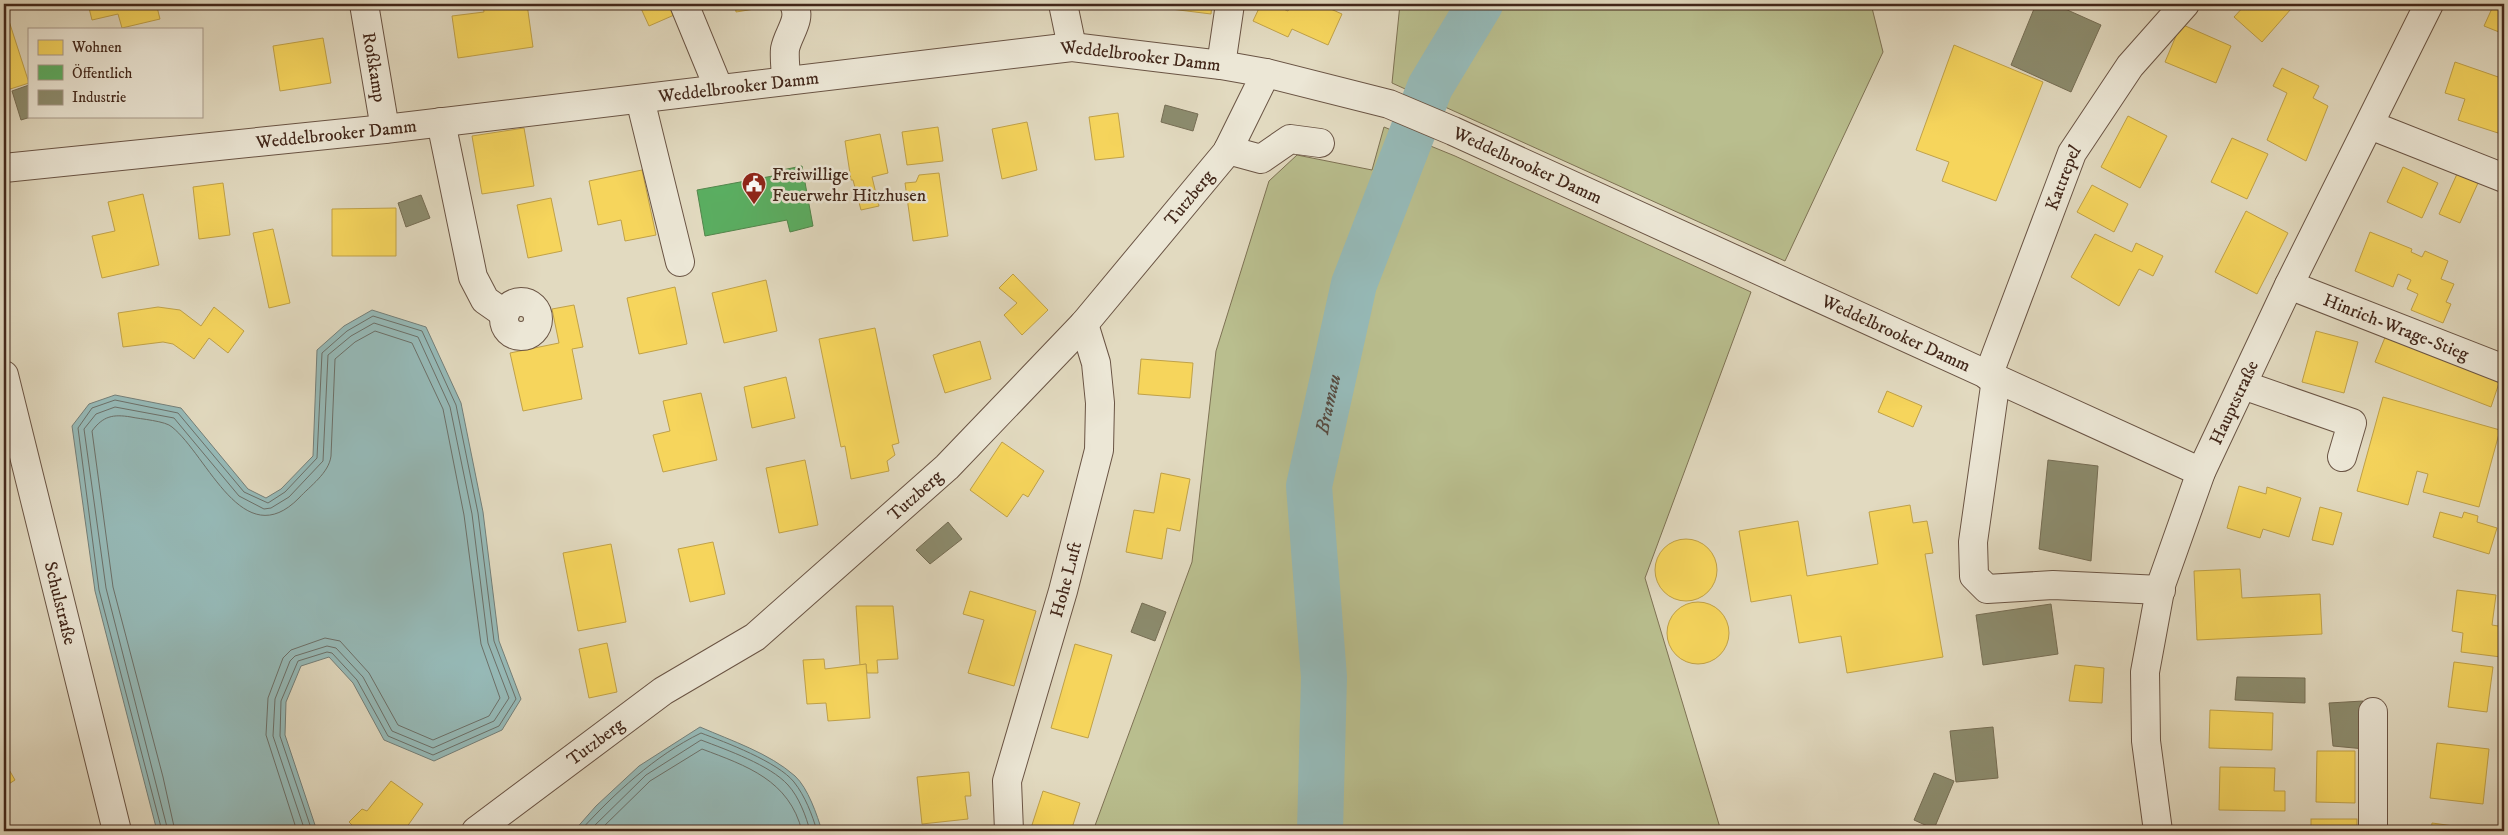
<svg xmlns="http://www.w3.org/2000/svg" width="2508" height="835" font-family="'IM FELL DW Pica',serif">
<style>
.green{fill:#b9be8e;stroke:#7e7254}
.water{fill:#96bab8;stroke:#747f79}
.homes{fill:#f6d55c;stroke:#c0a148}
.public{fill:#5aae61;stroke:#53864c}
.industry{fill:#8c8c6e;stroke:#766e55}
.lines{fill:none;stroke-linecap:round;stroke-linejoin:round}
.shore{stroke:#6c7069;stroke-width:1}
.river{stroke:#96bab8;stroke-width:46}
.minor-casing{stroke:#6a5444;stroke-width:30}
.minor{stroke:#ece7d6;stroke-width:28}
.labels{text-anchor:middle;stroke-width:5;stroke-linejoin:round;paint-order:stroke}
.street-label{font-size:18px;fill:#42271a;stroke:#ece7d6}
.poi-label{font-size:18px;fill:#42271a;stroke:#ece7d6;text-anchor:start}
.water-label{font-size:19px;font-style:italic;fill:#574c42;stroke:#ece7d6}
</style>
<rect width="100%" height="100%" fill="#e2dac0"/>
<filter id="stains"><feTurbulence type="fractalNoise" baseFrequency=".004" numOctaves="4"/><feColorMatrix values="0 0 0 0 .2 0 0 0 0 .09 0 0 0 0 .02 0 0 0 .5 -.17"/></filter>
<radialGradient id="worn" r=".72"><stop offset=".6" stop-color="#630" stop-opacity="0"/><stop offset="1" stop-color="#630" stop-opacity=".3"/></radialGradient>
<g class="green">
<polygon points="1400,4 1871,4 1883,52 1785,261 1392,83"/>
<polygon points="1384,127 1455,156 1751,292 1645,578 1721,831 1093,831 1192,562 1216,351 1269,181 1297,155 1372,170"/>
</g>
<g class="water">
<polygon points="372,310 426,327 461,403 483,512 499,641 521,699 502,730 434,761 384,740 353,683 329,657 301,666 286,702 285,735 317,831 157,831 95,591 72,426 89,404 115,395 181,408 248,489 266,498 281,489 313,456 317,350 344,326"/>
<path d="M700,727C732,741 769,753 795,776C808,788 817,815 822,831H574L596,806L639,766Z"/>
</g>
<g class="homes">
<polygon points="88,4 168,4 157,7 160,19 122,28 118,14 92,20"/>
<polygon points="483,4 527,4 533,47 458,58 452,16 484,12"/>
<polygon points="639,4 678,4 681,12 649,26"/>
<polygon points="735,4 766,4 767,7 736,12"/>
<polygon points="1163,4 1212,4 1211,14 1163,8"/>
<polygon points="1261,4 1272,4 1288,11 1291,4 1325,4 1324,6 1342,14 1328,45 1292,29 1288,37 1253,21"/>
<polygon points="1903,4 1941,4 1923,9"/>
<polygon points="2246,4 2285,4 2291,9 2262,42 2234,17"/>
<polygon points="2494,4 2504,4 2504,34 2484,26"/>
<polygon points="9,21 29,83 4,91 4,22"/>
<polygon points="2181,24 2231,46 2216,83 2165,62"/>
<polygon points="323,38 331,83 280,91 273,46"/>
<polygon points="1954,45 2043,82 1996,201 1942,181 1949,162 1916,150"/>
<polygon points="2455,62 2504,79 2504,115 2498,133 2458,120 2465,99 2445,93"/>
<polygon points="2282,68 2319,86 2313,98 2328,106 2306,161 2267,140 2287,93 2273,86"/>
<polygon points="1118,113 1124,157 1095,160 1089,117"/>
<polygon points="2128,116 2167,136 2140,188 2101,167"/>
<polygon points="1027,122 1037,170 1002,179 992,129"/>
<polygon points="938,127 943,161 907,165 902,132"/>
<polygon points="524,128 534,186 482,194 472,136"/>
<polygon points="880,134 888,173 872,177 879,206 861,210 853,180 851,180 845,141"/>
<polygon points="2232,138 2268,154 2247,199 2211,182"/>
<polygon points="2403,167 2438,183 2422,218 2387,202"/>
<polygon points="642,170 656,235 625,241 621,220 598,225 589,181"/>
<polygon points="939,173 948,236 913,241 905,183 916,182 919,175"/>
<polygon points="2457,174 2478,183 2460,223 2439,214"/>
<polygon points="223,183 230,235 199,239 193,187"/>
<polygon points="2092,185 2128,204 2114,232 2077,212"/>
<polygon points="143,194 159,265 102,278 92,236 115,231 108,202"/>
<polygon points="551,198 562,251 528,258 517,205"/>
<polygon points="396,208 396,256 332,256 332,209"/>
<polygon points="2246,211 2288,233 2257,294 2215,272"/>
<polygon points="273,229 290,303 269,308 253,233"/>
<polygon points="2370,232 2412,249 2411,252 2422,257 2425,251 2448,261 2441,279 2454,284 2446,302 2451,304 2443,323 2411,310 2418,294 2407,289 2411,280 2398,274 2393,287 2355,271"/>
<polygon points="2095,234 2132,252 2136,243 2163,256 2153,276 2139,269 2119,306 2071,277"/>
<polygon points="1013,274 1048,310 1022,335 1004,315 1017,303 999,288"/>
<polygon points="766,280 777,331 724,343 712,293"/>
<polygon points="675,287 687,344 639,354 627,298"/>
<polygon points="574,305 583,347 572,349 582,399 523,411 510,353 559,343 552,309"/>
<polygon points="158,307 180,310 201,326 214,307 244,331 228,353 209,338 194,359 173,344 163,342 123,347 118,313"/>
<polygon points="875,328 899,443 892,445 895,455 887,461 889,471 851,479 845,446 841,447 819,339"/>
<polygon points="2316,331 2358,342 2344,393 2302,382"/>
<polygon points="2386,335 2501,377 2491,407 2375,362"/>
<polygon points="980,341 991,379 945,393 933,355"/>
<polygon points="1141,359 1193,363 1190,398 1138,394"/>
<polygon points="786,377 795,418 752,428 744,387"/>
<polygon points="1887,391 1922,406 1913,427 1878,412"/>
<polygon points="701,393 717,460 663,472 653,435 670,431 663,401"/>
<polygon points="2383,397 2500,430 2479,507 2423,492 2428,474 2417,471 2408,505 2357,491"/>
<polygon points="1002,442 1044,471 1028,497 1023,494 1007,517 970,490"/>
<polygon points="805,460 818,525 779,533 766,468"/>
<polygon points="1161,473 1190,479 1180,531 1167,528 1162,559 1126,552 1134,510 1154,513"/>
<polygon points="2239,486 2266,494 2267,487 2301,498 2289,537 2263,529 2260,538 2227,528"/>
<polygon points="1910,505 1913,523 1927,521 1933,553 1925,554 1943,657 1847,673 1841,636 1799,643 1791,595 1751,602 1739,531 1798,521 1807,576 1878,564 1869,512"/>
<polygon points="2320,507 2342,513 2333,545 2312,540"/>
<polygon points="2440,512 2462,518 2464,512 2478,516 2477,522 2497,528 2489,554 2433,537"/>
<circle cx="1686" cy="570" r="31"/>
<polygon points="713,542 725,594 690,602 678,549"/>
<polygon points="611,544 626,622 578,631 563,553"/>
<polygon points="2240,569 2242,598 2320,594 2322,634 2197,640 2194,571"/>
<polygon points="2457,590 2496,595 2492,625 2504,627 2501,657 2461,652 2463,633 2452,631"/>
<polygon points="970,591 1036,611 1014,686 968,673 984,620 963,614"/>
<circle cx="1698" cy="633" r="31"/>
<polygon points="856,606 893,606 898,659 877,660 878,673 867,673 866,664 860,665"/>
<polygon points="607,643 617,692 589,698 579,649"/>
<polygon points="1075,644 1112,655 1088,738 1051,728"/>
<polygon points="824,659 825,669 866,664 870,718 828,721 826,703 807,704 803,660"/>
<polygon points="2454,662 2493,667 2487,712 2448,707"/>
<polygon points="2075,665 2104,668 2102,703 2069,701"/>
<polygon points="2210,710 2273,713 2272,750 2209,748"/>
<polygon points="2437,743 2489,749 2483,804 2430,798"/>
<polygon points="2317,751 2355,751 2355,803 2316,802"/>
<polygon points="4,761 15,780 4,787"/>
<polygon points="2220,767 2275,768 2274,791 2285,791 2285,811 2219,810"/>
<polygon points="969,772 971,796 965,796 968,819 922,824 917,777"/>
<polygon points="391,781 423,804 404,831 358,831 349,822 362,809 367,811"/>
<polygon points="1043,791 1080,803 1071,831 1030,831"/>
<rect x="2311" y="819" width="46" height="12"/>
<polygon points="2432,823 2476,829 2475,831 2431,831"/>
<polygon points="2282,828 2282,831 2233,831"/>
</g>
<polygon class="public" points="802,166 813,226 790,232 787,220 705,236 697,190 778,175 777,171"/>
<g class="industry">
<polygon points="2036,4 2054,4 2101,25 2071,92 2011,65"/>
<polygon points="29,85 29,116 34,116 21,120 12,91"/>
<polygon points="1165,105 1198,114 1193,131 1161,122"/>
<polygon points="421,195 430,218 406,227 398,203"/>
<polygon points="2048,460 2098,466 2091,561 2039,549"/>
<polygon points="948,522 962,539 930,564 916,550"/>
<polygon points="1142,603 1166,612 1155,641 1131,632"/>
<polygon points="2051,604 2058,654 1983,665 1976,615"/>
<polygon points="2237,677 2305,678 2305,703 2235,700"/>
<polygon points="2363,701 2365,749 2333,746 2329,703"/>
<polygon points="1993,727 1998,778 1956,782 1950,731"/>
<polygon points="1934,773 1954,781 1934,829 1914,820"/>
</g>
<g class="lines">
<g class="shore">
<polyline points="162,831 99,590 78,428 92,408 115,400 178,413 244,492 268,503 285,492 317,458 322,353 347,331 373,316 422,331 456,405 478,513 494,641 516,699 499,726 433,755 388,736 357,680 332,653 327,652 298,661 281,701 280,736 312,831"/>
<polyline points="168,831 106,588 84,429 96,414 115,407 174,418 239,496 264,509 271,508 289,497 323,461 328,355 351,336 374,323 418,337 450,407 472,514 488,643 509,698 494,721 433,748 392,731 363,677 336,648 327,646 295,656 290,661 275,699 273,736 305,831"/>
<path d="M175,831L163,777L113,587L92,431C103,416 113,414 131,417C140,419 166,421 172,427C208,456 243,555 299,498C310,486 329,473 331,456L335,359L355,342L375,331L412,343L443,409L464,515L481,644L500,698L489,716L433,740L398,725L369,673L340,641L325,638L291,650L283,658L268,698L266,735L297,831"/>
<path d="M580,831C615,793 654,756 701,733C725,742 778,762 794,782C805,796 812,814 817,831"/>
<path d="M589,831L646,775L701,740C727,750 770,765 788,785C799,797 806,816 810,831"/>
<path d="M599,831L650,781L702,749C747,766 789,780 802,831"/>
</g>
<path class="river" id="s1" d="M1320,831L1324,677L1309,486L1354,284L1430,87L1480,4"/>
<defs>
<g id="minor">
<path id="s2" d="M364,4L385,129"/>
<polyline points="684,4 719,89"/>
<polyline points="1063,4 1072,47"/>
<polyline points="1221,65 1230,4"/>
<path d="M786,81C786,71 784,59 785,49C788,33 802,20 794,4"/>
<polyline points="640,99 680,262"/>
<polyline points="441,122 473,277 485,300 505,314"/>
<polyline points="2370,125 2504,178"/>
<polyline points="1228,150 1261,159 1290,139 1320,143"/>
<path id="s3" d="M4,168L385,129L1072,47L1221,65L1266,73L1389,104L1453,131L2201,472"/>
<path id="s4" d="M2289,285L2504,369"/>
<circle cx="521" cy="319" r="17"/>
<path id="s5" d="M4,375L117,831"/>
<path id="s6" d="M1988,376L2072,153L2130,66L2185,4"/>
<polyline points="1996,379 1973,542 1974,576 1987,589 2053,585 2161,590"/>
<polyline points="2243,385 2352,423 2342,457"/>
<polyline points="2373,712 2373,831"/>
<path id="s7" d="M476,831L663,691L755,637L947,467L1084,324L1227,152L1266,73"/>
<path id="s8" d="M1009,831L1007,781L1063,591L1099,450L1100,403L1096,363L1084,324"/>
<path id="s9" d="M2158,831L2146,741L2145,672L2161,585L2201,472L2289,285L2429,4"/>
</g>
</defs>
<use href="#minor" class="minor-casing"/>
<use href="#minor" class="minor"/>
</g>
<defs>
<symbol id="civic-pin" viewBox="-11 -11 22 30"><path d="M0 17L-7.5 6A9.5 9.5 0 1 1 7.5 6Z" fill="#8f2418" stroke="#ece7d6"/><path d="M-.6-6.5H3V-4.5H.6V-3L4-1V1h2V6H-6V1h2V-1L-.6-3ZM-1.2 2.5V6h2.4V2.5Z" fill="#fff"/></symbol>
</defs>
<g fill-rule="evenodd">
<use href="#civic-pin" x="740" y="170" width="28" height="38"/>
</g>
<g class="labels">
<g class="street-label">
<text dy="6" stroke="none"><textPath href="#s3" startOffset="1144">Weddelbrooker Damm</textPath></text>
<text dy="6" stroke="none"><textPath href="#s2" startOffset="64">Roßkamp</textPath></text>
<text dy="6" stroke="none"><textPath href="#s3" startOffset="739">Weddelbrooker Damm</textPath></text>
<text dy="6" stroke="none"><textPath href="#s3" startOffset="334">Weddelbrooker Damm</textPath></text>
<text dy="6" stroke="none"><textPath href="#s3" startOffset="1549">Weddelbrooker Damm</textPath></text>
<text dy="6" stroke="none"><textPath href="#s6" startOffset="212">Kattrepel</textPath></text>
<text dy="6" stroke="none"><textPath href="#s7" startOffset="959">Tutzberg</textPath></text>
<text dy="6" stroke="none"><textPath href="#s4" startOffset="115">Hinrich-Wrage-Stieg</textPath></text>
<text dy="6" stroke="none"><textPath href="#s3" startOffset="1954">Weddelbrooker Damm</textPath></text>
<text dy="6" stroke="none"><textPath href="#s9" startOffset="445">Hauptstraße</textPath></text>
<text dy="6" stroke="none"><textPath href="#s7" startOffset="554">Tutzberg</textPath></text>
<text dy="6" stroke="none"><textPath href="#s8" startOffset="260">Hohe Luft</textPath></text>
<text dy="6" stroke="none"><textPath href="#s5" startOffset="235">Schulstraße</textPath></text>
<text dy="6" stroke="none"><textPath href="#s7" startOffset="149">Tutzberg</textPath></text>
</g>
<g class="poi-label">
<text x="772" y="180">Freiwillige<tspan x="772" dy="21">Feuerwehr Hitzhusen</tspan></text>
</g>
<g class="water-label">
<text dy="7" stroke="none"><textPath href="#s1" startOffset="430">Bramau</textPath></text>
</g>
</g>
<rect width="2508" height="835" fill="none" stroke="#e2dac0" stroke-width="20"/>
<rect x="5" y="5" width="2498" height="825" fill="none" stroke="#42271a" stroke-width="2.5"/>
<rect x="10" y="10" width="2488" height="815" fill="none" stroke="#42271a"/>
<rect x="28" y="28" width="175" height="90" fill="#ece7d6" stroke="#a89a8b"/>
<rect x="38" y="40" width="25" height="15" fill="#f6d55c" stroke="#a89a8b"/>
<text x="72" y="52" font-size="15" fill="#42271a">Wohnen</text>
<rect x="38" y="65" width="25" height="15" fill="#5aae61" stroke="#a89a8b"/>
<text x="72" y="78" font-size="15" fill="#42271a">Öffentlich</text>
<rect x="38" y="90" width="25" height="15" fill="#8c8c6e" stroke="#a89a8b"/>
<text x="72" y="102" font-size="15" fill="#42271a">Industrie</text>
<rect width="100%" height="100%" filter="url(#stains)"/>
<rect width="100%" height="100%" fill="url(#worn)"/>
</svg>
